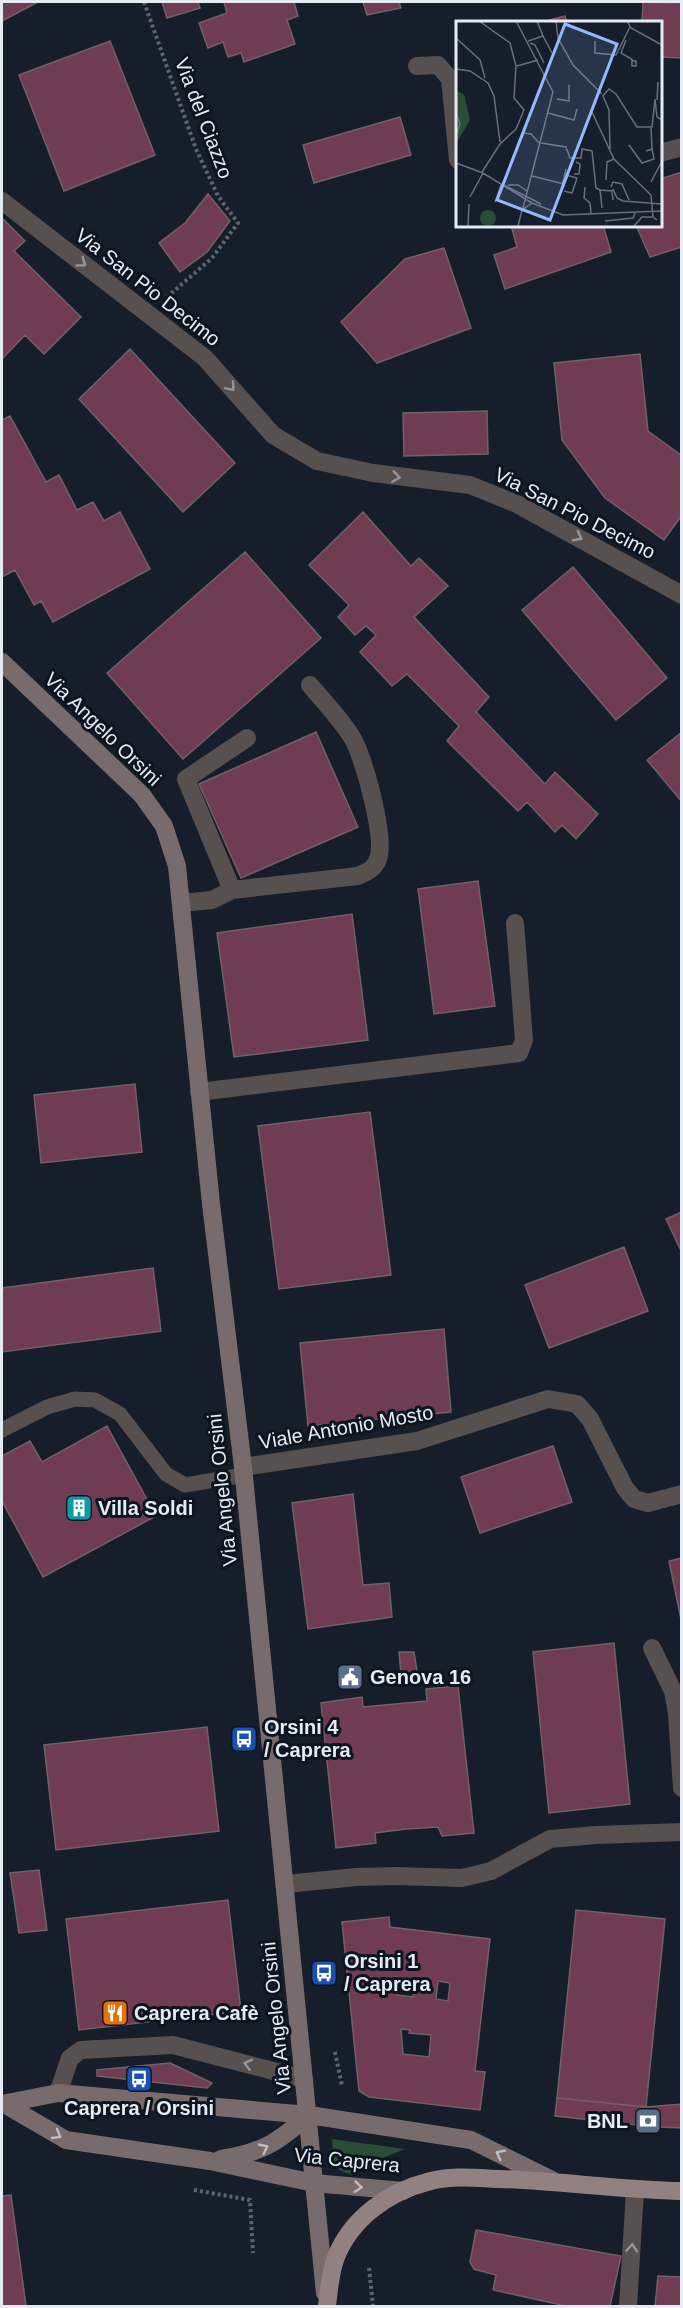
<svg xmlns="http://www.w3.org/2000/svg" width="683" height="2308" font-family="Helvetica,sans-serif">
  <rect width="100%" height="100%" fill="#151e2a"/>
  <path fill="#284e37" d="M332 2139 405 2149 368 2164 352 2175 334 2168Z"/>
  <path fill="#703c53" stroke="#726067" stroke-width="1.5" fill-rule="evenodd" d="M2 2H38L2 21Z
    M162 2H198L200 8 167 18Z
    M224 2H294L298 16 287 20 295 44 244 62 241 53 228 57 223 42 208 48 199 23 227 13Z
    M363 2H399L401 8 367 15Z
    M643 2 679 3 682 2V58L660 57V22H642Z
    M565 16 567 22H543Z
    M110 41 155 155 64 191 19 75Z
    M400 117 411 155 314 183 303 145Z
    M682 172V247L650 257 636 225H660V179Z
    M208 194 230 221 207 252 180 272 159 243 185 223Z
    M2 218 25 241 14 251 81 317 44 354 25 335 2 359Z
    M511 225H603L611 252 505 289 494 255 517 247Z
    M444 248 471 328 377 363 341 322 405 259Z
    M130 349 235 463 183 512 79 399Z
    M640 354 648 431 682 456V515L664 540 605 498 562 440 554 363Z
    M487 411 488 454 404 456 403 413Z
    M10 416 46 482 59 475 77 510 93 502 104 521 120 512 150 569 53 622 41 601 34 605 15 570 2 577V420Z
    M363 512 411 566 419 558 448 586 414 617 489 697 476 712 545 784 555 772 598 814 576 839 562 825 555 832 527 802 518 811 447 741 459 726 407 674 392 686 360 652 376 635 366 626 355 635 338 617 349 605 309 565Z
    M245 552 321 638 183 759 107 673Z
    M573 567 667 678 616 720 522 610Z
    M316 732 358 827 241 878 199 784Z
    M682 732V802L647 760Z
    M478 881 495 1006 434 1014 418 889Z
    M352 914 368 1040 234 1057 217 933Z
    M135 1084 142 1152 41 1163 34 1095Z
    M370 1112 391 1275 279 1289 258 1126Z
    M682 1212V1253L666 1219Z
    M624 1247 648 1311 549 1348 525 1285Z
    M153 1268 161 1331 2 1352V1288Z
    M444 1329 451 1412 308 1426 300 1343Z
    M107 1426 156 1516 43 1577 2 1501V1456L30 1441 42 1462Z
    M553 1446 572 1502 480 1533 461 1477Z
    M353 1494 363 1585 389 1583 392 1617 308 1629 292 1503Z
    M682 1558V1624L669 1561Z
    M614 1643 630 1804 549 1813 533 1652Z
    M399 1652H414L417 1671 401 1674Z
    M458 1686 474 1833 442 1836 438 1827 406 1829 375 1833 376 1843 336 1848 321 1703 362 1697 363 1707 427 1701 426 1689Z
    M207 1727 219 1831 56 1850 44 1745Z
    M39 1870 47 1930 19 1933 10 1873Z
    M228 1900 241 2011 79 2030 66 1919Z
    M576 1910 665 1919 646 2107 557 2098Z
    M389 1917 390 1927 490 1939 475 2071 485 2072 480 2110 369 2097 359 2091 342 1922ZM395 1977 415 1979 413 1997 397 1995ZM438 1981 450 1983 448 2001 436 1999ZM401 2029 410 2030 409 2033 431 2035 429 2057 403 2054Z
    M170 2063 212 2083 207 2088 97 2076V2070Z
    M557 2098 646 2107 682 2104V2128L657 2127 555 2116Z
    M11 2195 26 2306H2V2196Z
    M476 2230 621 2256 610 2306H566L493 2290 496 2275 474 2269 470 2262Z
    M658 2276 682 2277V2306H655Z"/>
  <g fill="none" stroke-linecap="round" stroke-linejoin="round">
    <path stroke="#5d6570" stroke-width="4" stroke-dasharray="3 3" stroke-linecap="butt" d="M144 2 196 149 218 196 238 223 212 258 167 297
      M335 2052 342 2086
      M194 2190 250 2200 253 2253
      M369 2268 373 2306"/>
    <path stroke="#584f4f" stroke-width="15" d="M2 1430 47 1407 75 1399 95 1400 120 1414 166 1474 185 1485 244 1475"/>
    <path stroke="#584f4f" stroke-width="18" d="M417 66 438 65 450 79 458 160
      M660 153 682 147
      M2 201 205 358 273 435 317 461 373 473 470 485 517 504 682 595
      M232 890 358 876C366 872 375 869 378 859 386 838 364 759 353 739 342 720 324 702 310 685
      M182 903 212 900 232 890 186 779 247 738
      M199 1092 519 1053 524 1040 515 923
      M243 1467 417 1441 548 1399 577 1404 590 1419 625 1488 634 1499 648 1503 682 1494
      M652 1648 673 1691 677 1714 682 1788
      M286 1884 356 1877 396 1876 462 1878 491 1871 550 1839 596 1835 682 1832
      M58 2093 70 2058 81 2050 173 2045 304 2079
      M628 2306 635 2190"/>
    <path stroke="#796b6b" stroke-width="18" d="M2 662 142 795 164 826 177 866 211 1204 243 1467 325 2293
      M2 2104 58 2093 309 2115 471 2140 552 2180
      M6 2105 66 2140 210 2161 314 2183 403 2191
      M221 2159C262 2153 278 2142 309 2115"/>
    <path stroke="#938181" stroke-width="18" d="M327 2306C329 2291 330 2272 336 2257 351 2219 388 2192 427 2182 451 2175 476 2178 500 2179 561 2181 621 2190 682 2191"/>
  </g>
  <defs><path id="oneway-chevron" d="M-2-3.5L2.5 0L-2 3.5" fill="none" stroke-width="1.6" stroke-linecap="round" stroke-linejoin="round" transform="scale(1.5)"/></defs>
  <g stroke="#979599">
    <use href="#oneway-chevron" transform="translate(82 263) rotate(36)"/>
    <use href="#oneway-chevron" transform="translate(231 387) rotate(49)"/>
    <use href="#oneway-chevron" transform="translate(396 477) rotate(8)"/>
    <use href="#oneway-chevron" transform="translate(578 537) rotate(28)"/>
    <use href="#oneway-chevron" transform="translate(248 2064) rotate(-166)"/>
    <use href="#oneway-chevron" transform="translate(632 2248) rotate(-86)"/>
  </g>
  <g stroke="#bfbec3">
    <use href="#oneway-chevron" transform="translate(57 2135) rotate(31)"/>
    <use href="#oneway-chevron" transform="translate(264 2148) rotate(-25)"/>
    <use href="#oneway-chevron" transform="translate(500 2154) rotate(-153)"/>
    <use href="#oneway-chevron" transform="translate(358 2187) rotate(5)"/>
  </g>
  <defs>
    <symbol id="building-square" viewBox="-11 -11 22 22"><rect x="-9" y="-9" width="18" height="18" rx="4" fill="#0f9aa8" stroke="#0d1520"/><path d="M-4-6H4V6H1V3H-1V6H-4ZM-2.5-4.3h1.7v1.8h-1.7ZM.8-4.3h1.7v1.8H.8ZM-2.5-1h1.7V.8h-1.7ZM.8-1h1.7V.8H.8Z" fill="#fff"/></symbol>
    <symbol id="civic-square" viewBox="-11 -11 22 22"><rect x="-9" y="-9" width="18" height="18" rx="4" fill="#5c6f8a" stroke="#0d1520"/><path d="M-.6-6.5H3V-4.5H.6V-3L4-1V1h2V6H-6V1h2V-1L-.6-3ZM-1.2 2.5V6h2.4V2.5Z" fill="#fff"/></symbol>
    <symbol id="bus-square" viewBox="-11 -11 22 22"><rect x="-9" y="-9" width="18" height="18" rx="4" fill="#1a4fb4" stroke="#0d1520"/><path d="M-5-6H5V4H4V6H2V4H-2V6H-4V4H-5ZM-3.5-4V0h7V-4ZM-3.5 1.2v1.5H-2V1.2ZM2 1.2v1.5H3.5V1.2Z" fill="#fff"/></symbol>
    <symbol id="restaurant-square" viewBox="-11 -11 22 22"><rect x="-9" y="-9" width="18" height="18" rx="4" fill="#e8710a" stroke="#0d1520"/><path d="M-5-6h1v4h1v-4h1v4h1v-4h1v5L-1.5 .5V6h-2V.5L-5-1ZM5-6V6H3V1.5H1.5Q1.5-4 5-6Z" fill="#fff"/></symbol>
    <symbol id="bank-square" viewBox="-11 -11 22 22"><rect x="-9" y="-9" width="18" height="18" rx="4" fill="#5c6f8a" stroke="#0d1520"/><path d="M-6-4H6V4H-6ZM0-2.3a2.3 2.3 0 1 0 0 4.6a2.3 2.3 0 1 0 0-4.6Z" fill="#fff"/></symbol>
  </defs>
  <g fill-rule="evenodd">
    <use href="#building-square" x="64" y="1493" width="30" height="30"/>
    <use href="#civic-square" x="335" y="1662" width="30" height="30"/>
    <use href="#bus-square" x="229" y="1724" width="30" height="30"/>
    <use href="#bus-square" x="309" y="1958" width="30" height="30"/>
    <use href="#restaurant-square" x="100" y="1998" width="30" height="30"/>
    <use href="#bus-square" x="124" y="2064" width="30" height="30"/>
    <use href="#bank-square" x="633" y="2106" width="30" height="30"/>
  </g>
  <g text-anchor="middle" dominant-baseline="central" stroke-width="6" stroke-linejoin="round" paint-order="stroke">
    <g font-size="20" fill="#e5ebf3" stroke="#0d1520">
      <text transform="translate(204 118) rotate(69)">Via del Ciazzo</text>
      <text transform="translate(148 287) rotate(38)">Via San Pio Decimo</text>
      <text transform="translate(575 513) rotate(27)">Via San Pio Decimo</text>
      <text transform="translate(103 729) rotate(44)">Via Angelo Orsini</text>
      <text transform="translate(346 1427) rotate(-10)">Viale Antonio Mosto</text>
      <text transform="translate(222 1490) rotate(-96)">Via Angelo Orsini</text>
      <text transform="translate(276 2018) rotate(-96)">Via Angelo Orsini</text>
      <text transform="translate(347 2160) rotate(6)">Via Caprera</text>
    </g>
    <g font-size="20" font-weight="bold" fill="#e5ebf3" stroke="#0d1520" text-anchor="start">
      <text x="98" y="1508">Villa Soldi</text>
      <text x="370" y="1677">Genova 16</text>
      <text x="264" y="1727">Orsini 4<tspan x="264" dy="23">/ Caprera</tspan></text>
      <text x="344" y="1961">Orsini 1<tspan x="344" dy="23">/ Caprera</tspan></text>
      <text x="134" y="2013">Caprera Cafè</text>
      <text x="139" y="2108" text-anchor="middle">Caprera / Orsini</text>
      <text x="628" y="2121" text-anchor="end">BNL</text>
    </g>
  </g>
  <g transform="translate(456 21)">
    <rect width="206" height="206" fill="#151e2a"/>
    <path d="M0 70 8 73 14 99 0 123ZM24 197a8 8 0 1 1 16 0a8 8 0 1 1-16 0Z" fill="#284e37"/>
    <path fill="none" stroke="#68707a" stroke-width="1.5" d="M23 0 54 22 60 45 58 77 68 89 60 108 44 123 26 151M60 0 97 71 67 187M100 0 102 17 117 44 146 73M171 0 175 7 206 24M87 15 96 32M0 17 24 39 29 57M170 19 165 32 177 39M72 20 87 15 81 0M139 20V32L160 34 174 6M74 22 79 24 88 42M176 40H180V45H176ZM61 45 82 39M0 48 14 50 32 62 38 75 44 121M101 78 113 80V64M201 79 202 61M136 91 158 138 195 174M0 92 4 103 0 116M92 92 118 99 121 88M67 112 75 113 84 123M85 122 110 126 114 137H125L126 128 136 130 140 167 144 169M173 124 186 142 198 138 196 128M154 128 153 89 147 75 153 68 160 73 181 106H196L199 78 201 96 206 99M190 130 196 128 195 107M0 142 27 152 76 182 107 194 206 190M118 153H123L124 143 120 141M76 155 108 163M150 159 151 141 158 138M195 161 206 140M48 164 85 183M52 164H62L71 170M106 166 110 148M129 166 128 177 134 182 135 193M155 166 157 161 166 163 173 179M157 168 161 177 167 180 206 183M144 169 156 170 157 179M144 169 146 187M108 170 116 172 121 157 110 154M195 174 197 196 201 199M14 176 27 152M39 181 45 164M149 200 177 197 179 192M12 205 13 183M62 205 66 189 76 182M178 205 186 196H196"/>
    <path fill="#96b6fd" fill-opacity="0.15" stroke="#96b6fd" stroke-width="3" d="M109 3 161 23 94 199 41 179Z"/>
    <rect width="206" height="206" fill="none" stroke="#e5ebf3" stroke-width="3"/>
  </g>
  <rect width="683" height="2308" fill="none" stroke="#e5ebf3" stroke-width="6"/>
</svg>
